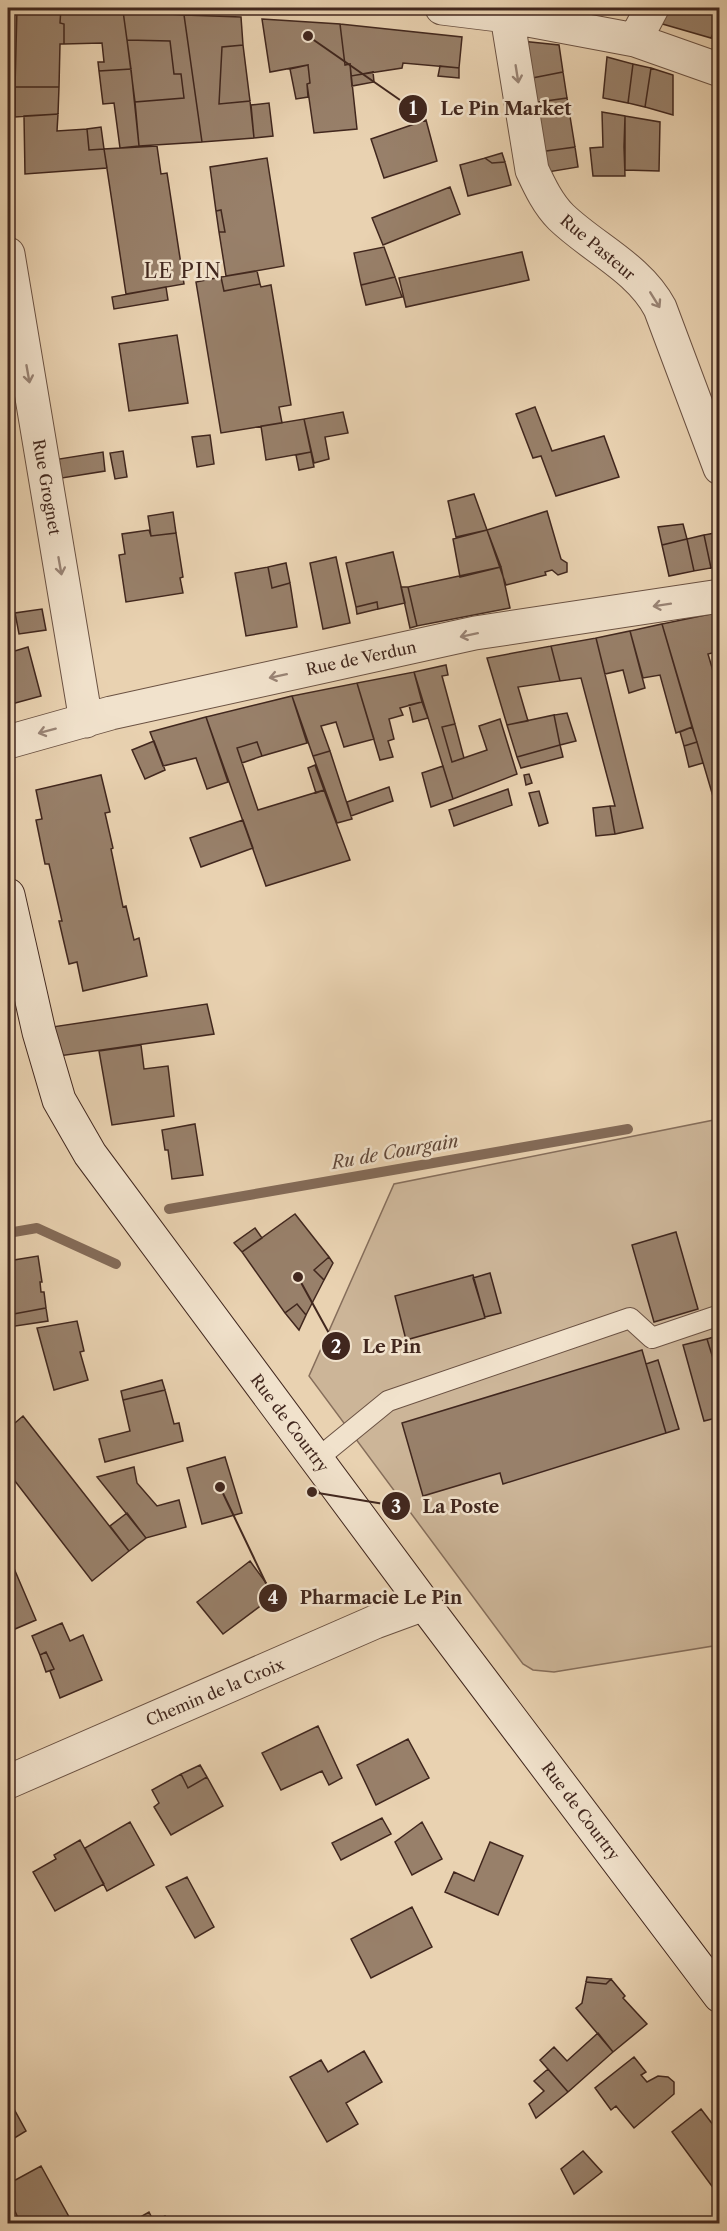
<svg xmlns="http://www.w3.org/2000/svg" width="727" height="2231" font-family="'Libre Caslon Text',serif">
  <rect width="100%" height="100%" fill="#e9d2b1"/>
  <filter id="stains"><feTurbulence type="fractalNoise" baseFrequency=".00333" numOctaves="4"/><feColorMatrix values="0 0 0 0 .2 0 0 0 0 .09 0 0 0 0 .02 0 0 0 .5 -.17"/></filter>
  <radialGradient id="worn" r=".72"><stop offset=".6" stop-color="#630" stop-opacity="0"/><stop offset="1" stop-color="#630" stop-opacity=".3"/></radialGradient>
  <path fill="#ccb598" stroke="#866e5b" stroke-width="1.5" d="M719 1119V1645L554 1672 533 1670 523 1664 309 1376 394 1184Z"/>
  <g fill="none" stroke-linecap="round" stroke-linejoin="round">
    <path stroke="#846b58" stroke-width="10" d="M169 1209 628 1129
      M8 1233 37 1228 116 1264"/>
  </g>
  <path fill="#98806a" stroke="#41271e" stroke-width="1.5" d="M17 8H61L60 23 64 24V44H60L59 87H15Z
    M61 8 123 11 131 69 99 71 98 62H104L102 43 64 44V24L60 23Z
    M667 8H720V18L711 38 659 23Z
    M123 11 184 15 202 142 139 146 135 102 184 98 181 74H174L170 41 127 40Z
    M184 15 241 17 243 45 222 47 219 104 250 101 254 138 202 142Z
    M720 18V40L711 38Z
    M262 19 340 24 345 65 350 64 357 129 314 133 307 84 310 83 308 65 270 72Z
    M340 24 462 37 459 68 403 63 402 68 351 76 350 64 345 65Z
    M127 40 170 41 174 74H181L184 98 135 102Z
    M521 41 559 45 563 72 527 79Z
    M243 45 250 101 219 104 222 47Z
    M607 57 633 64 628 103 603 98Z
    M633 64 651 68 645 107 628 103Z
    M308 65 310 83 307 84 308 97 296 99 290 69Z
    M440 66 459 68V78L438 76Z
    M651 68 673 75V115L645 107Z
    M131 69 139 146 120 148 114 103 103 104 99 71Z
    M373 72 374 82 352 86 351 76Z
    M563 72 567 98 531 103 527 79Z
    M15 87H59L58 114 15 117Z
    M567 98 575 147 539 152 531 103Z
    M269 103 273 136 254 138 251 105Z
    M602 112 625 116 624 147 625 176H593L590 148 603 147Z
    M58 114 57 131 87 129 89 150 104 149 107 168 25 174 24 116Z
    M625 116 660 122 659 171 625 170Z
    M426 120 437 161 384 178 371 139Z
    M101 127 104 149 89 150 87 129Z
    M157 146 161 174 167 173 184 284 126 294 104 149Z
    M575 147 578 167 542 173 539 152Z
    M502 153 505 162 492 163 485 158Z
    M267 158 284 266 226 276 219 232H225L221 210 216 211 210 167Z
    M485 158 492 163 505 162 511 185 468 196 460 165Z
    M450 187 460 214 383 245 372 218Z
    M221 210 225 232H219L216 211Z
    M384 247 395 277 361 285 354 253Z
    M522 252 529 280 406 307 399 278Z
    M257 271 260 284 224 291 221 277Z
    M221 277 224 291 260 284 261 287 271 285 291 405 279 407 282 423 221 433 196 282Z
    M395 277 402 297 366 305 361 285Z
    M166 287 168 300 114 309 112 297Z
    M177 335 188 403 129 411 119 344Z
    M535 407 552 451 604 436 619 477 556 496 541 456 533 458 516 414Z
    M343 412 348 433 325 437 329 459 314 463 304 419Z
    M304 419 311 452 266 460 261 426Z
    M210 435 214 464 197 467 192 437Z
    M123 451 127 477 115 479 110 453Z
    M103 452 105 471 62 478 59 459Z
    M311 452 314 467 299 470 296 455Z
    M474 494 487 530 456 537 448 501Z
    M547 511 561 559 567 563V572L558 575 552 570 545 572 546 575 506 585 487 530Z
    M173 512 176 533 151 536 148 516Z
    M683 524 687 539 662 545 658 527Z
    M149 530 151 536 176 533 183 577 180 578 183 593 126 602 119 555 125 554 122 534Z
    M487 530 501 567 460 577 453 539Z
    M720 532V566L711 568 704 535Z
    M704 535 711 568 694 571 687 539Z
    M687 539 694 571 669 576 662 545Z
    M393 552 405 603 378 609 377 602 356 607 346 563Z
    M336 557 350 623 323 629 310 563Z
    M286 563 290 583 272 588 268 567Z
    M268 567 272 588 290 583 297 627 246 636 235 573Z
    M501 567 510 608 417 626 408 587Z
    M401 587H408L417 626 410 628Z
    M377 602 378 609 357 614 356 607Z
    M42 609 46 630 19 634 15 613Z
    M720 612V651L708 654 720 695V820L662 624Z
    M662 624 692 727 676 733 660 675 643 678 630 631Z
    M630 631 645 688 629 693 623 670 605 674 596 638Z
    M596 638 643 828 615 834 610 806H615L581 678 560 681 551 646Z
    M551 646 560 681 518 687 528 721 507 725 487 658Z
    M28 647 41 696 8 705V653Z
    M446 665 448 675 442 676 455 724 442 727 452 762 487 750 479 726 500 719 517 774 453 799 414 672Z
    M414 672 422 702 400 708 403 715 389 719 394 739 388 741 393 757 380 760 357 683Z
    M357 683 374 739 344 747 336 722 321 726 330 751 313 756 292 696Z
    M292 696 307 743 262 756 257 742 237 748 258 810 324 790 350 860 266 886 206 717Z
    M422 702 428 718 413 722 409 705Z
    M567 713 576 741 560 745 554 715Z
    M554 715 560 745 517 757 507 725Z
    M206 717 228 782 207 789 196 758 163 766 150 732Z
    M455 724 464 758 452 762 442 727Z
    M692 727 697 742 684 746 680 732Z
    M154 741 165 770 145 779 132 750Z
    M257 742 262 756 242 763 237 748Z
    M697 742 703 763 689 767 684 746Z
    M560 745 563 757 521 768 517 757Z
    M330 751 352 819 337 823 313 756Z
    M315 765 324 790 316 793 308 768Z
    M443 766 453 799 431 807 422 773Z
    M529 774 532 783 526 785 524 775Z
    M101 775 110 812 105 813 113 848 111 849 123 907 126 906 134 940 139 938 147 976 83 991 77 962 69 964 59 921H62L49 864H45L36 820 42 819 36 790Z
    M389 787 393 801 351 816 347 802Z
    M508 789 512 805 454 826 449 810Z
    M539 791 548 823 539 826 529 793Z
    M610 806 615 834 596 836 593 808Z
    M243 820 253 848 201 867 190 838Z
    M207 1004 214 1034 59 1056 52 1027Z
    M141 1045 144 1069 168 1066 174 1116 112 1125 99 1051Z
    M195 1124 203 1175 172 1179 168 1150H165L162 1130Z
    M295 1214 329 1257 314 1270 324 1280 306 1315 297 1304 285 1313 242 1252Z
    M255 1228 262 1238 242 1252 234 1243Z
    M676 1232 698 1309 654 1322 632 1245Z
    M38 1256 42 1282H40L41 1292H44L46 1308 8 1315V1261Z
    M329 1257 333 1263 324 1280 314 1270Z
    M490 1273 501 1313 485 1317 473 1278Z
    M473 1275 485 1318 406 1340 395 1296Z
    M297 1304 306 1315 299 1330 285 1313Z
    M46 1308 48 1321 9 1327 8 1315Z
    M77 1321 84 1351 80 1352 88 1380 54 1390 37 1328Z
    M720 1335V1381L707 1339Z
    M707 1339 720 1381V1417L704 1421 683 1345Z
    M642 1350 666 1433 503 1484 500 1473 423 1496 402 1423Z
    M658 1360 679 1429 666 1433 646 1364Z
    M162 1380 165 1390 123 1400 121 1391Z
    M165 1390 174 1424 179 1423 183 1441 105 1462 99 1439 130 1431 123 1400Z
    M23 1416 129 1551 92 1581 8 1472V1429Z
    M225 1457 242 1513 202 1524 187 1468Z
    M134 1467 137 1483 157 1506 179 1500 186 1527 146 1538 97 1477Z
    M127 1513 146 1538 129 1551 110 1526Z
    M10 1559 36 1620 8 1632V1560Z
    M250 1561 275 1595 223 1634 197 1602Z
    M62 1623 70 1641 83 1635 102 1680 60 1698 50 1671 54 1669 46 1652 40 1655 32 1636Z
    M46 1652 54 1669 46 1672 40 1655Z
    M318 1726 342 1778 329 1785 322 1771 281 1790 262 1753Z
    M408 1739 429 1778 376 1805 357 1765Z
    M200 1765 207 1777 188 1788 181 1774Z
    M181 1774 188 1788 207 1777 223 1806 171 1835 154 1807 159 1803 152 1790Z
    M382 1818 391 1834 341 1860 332 1843Z
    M130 1822 154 1865 107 1891 85 1848Z
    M422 1822 442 1859 412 1875 395 1842Z
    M80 1840 104 1884 55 1911 33 1872 56 1859 54 1855Z
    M490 1842 523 1856 498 1915 445 1892 454 1872 474 1881Z
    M187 1877 214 1927 195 1938 166 1887Z
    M412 1907 432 1947 371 1978 351 1939Z
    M587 1977 611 1979 606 1984 586 1982Z
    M611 1979 625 1996 623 1998 647 2024 613 2052 576 2008 582 2003 586 1982 606 1984Z
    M598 2033 613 2052 568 2092 540 2060 554 2047 567 2061Z
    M364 2051 382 2082 346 2103 358 2124 327 2142 290 2077 321 2060 328 2072Z
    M634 2057 646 2072 641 2075 647 2082 658 2076 668 2077 674 2082V2094L634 2128 616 2106 611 2110 595 2088Z
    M548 2069 568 2092 536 2118 529 2104 544 2091 534 2081Z
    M8 2098 26 2131 8 2142Z
    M701 2109 720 2134V2185L714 2189 672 2132Z
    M583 2151 602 2172 574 2194 561 2169Z
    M41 2166 73 2224H22L19 2220 8 2196V2184Z
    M149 2212 154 2222 152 2224H128Z
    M165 2216 170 2224H152L154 2222Z"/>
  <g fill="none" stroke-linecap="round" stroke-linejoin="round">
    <defs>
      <path id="lane" d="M317 1459 388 1401 630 1318 652 1338 720 1315"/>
      <path id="street" d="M442 8 507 16 635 40 720 70
        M507 16 532 170C540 187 548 204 561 217 593 248 639 268 660 308L720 468
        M635 40 652 8
        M8 254 86 721
        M8 742 111 713 475 633 720 596
        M8 1782 375 1622 424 1604"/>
      <path id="secondary" d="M8 895 39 1032 59 1100 90 1154 424 1604 720 1996"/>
    </defs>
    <use href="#lane" stroke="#6b5243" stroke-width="22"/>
    <use href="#street" stroke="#6b5243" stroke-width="35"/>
    <use href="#secondary" stroke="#41271e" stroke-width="35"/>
    <use href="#lane" stroke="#f1e2cc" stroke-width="20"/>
    <use href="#street" stroke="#f1e2cc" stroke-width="33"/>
    <use href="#secondary" stroke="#f1e2cc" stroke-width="33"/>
  </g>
  <defs><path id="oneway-shaft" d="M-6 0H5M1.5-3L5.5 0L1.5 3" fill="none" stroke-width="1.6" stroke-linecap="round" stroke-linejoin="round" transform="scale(1.5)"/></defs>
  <g stroke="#998475">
    <use href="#oneway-shaft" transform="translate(517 74) rotate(81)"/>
    <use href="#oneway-shaft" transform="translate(655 300) rotate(58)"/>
    <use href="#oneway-shaft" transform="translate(28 374) rotate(80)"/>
    <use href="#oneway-shaft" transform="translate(60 566) rotate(80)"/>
    <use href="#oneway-shaft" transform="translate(662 605) rotate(171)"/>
    <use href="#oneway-shaft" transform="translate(469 635) rotate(168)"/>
    <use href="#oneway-shaft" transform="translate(278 676) rotate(168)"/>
    <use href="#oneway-shaft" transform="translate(47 731) rotate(165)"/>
  </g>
  <g text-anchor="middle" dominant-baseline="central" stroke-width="5" stroke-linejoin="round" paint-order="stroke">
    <g font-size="16" fill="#41271e" stroke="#f1e2cc">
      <text transform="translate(598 247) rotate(40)">Rue Pasteur</text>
      <text transform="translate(47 487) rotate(80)">Rue Grognet</text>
      <text transform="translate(361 658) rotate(-12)">Rue de Verdun</text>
      <text transform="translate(290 1423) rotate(53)">Rue de Courtry</text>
      <text transform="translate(215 1692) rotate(-23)">Chemin de la Croix</text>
      <text transform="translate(581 1811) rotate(53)">Rue de Courtry</text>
    </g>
    <g font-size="18" font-style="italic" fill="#62493b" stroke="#f1e2cc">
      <text transform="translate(395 1152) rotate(-10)">Ru de Courgain</text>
    </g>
    <g font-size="20" letter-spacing="1.5" fill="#41271e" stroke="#f1e2cc">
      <text x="183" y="271">LE PIN</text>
    </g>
  </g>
  <path fill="none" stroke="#41271e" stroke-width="2" d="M308 36L413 109M298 1277L336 1346M312 1492L396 1506M220 1487L273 1598"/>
  <g fill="#41271e" stroke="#f1e2cc" stroke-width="2">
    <circle cx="308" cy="36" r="6"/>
    <circle cx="298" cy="1277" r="6"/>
    <circle cx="312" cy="1492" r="6"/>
    <circle cx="220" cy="1487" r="6"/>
    <circle cx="413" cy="109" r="15"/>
    <circle cx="336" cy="1346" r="15"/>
    <circle cx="396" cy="1506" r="15"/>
    <circle cx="273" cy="1598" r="15"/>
  </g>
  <g font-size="18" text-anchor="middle" font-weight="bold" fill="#fff">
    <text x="413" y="115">1</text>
    <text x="336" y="1353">2</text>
    <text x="396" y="1513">3</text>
    <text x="273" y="1604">4</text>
  </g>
  <g font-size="18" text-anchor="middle" font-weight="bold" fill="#41271e" stroke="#f1e2cc" stroke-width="5" stroke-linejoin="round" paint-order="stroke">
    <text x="506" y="115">Le Pin Market</text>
    <text x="392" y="1353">Le Pin</text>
    <text x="461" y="1513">La Poste</text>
    <text x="381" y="1604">Pharmacie Le Pin</text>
  </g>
  <rect width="727" height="2231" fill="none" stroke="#e9d2b1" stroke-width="30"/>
  <rect x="9" y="9" width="709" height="2213" fill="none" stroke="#41271e" stroke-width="3"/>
  <rect x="15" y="15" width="697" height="2201" fill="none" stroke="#41271e" stroke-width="1.5"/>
  <rect width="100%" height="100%" filter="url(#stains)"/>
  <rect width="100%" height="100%" fill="url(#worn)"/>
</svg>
